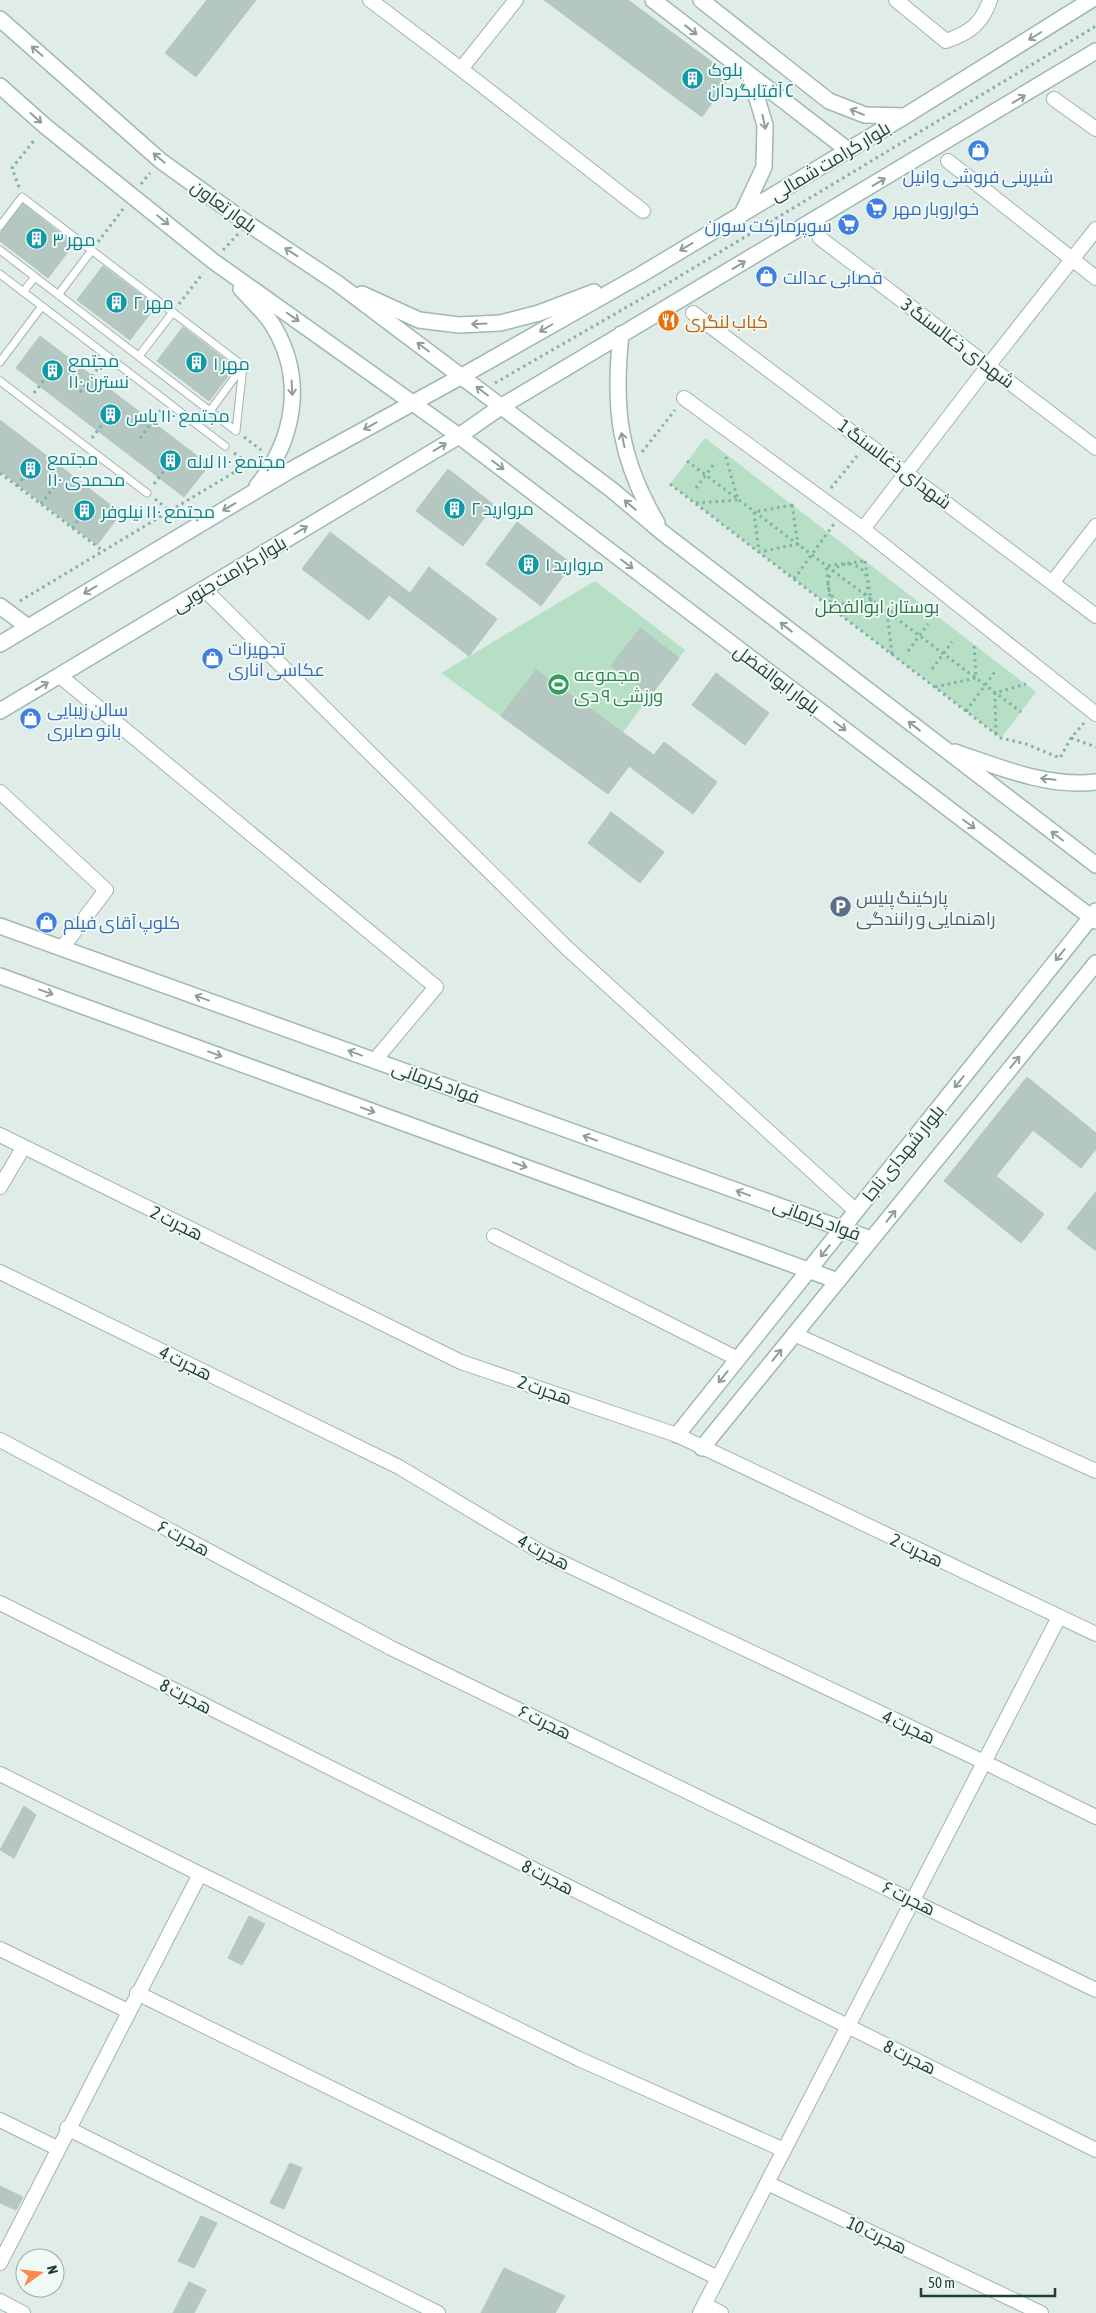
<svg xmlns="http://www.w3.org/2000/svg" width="1096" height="2313" font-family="'Asap Condensed',Cairo,sans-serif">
  <rect width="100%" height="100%" fill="#e0ece8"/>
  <path fill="#b7dfc6" d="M705 438 1036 692 1001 738 670 484Z
    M595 581 685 650 623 732 643 747 608 794 441 673Z"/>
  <path fill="#b5c7c1" stroke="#b2c6c0" d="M207 0H256L196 77 165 53Z
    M544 0H628L731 76 702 117Z
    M23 204 74 244 48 278 0 241V233Z
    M103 266 156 306 130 340 77 300Z
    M183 327 235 367 209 401 157 361Z
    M40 336 209 465 184 497 16 368Z
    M0 420 121 513 97 545 0 471Z
    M448 469 494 505 463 546 416 511Z
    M517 522 572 564 541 606 486 564Z
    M330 532 410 593 429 567 497 619 469 656 389 595 369 620 302 569Z
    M640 628 679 658 651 695 611 666Z
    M536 670 654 755 664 742 717 782 693 814 629 766 608 794 501 716Z
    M716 673 769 713 745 745 692 705Z
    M611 812 664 852 640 883 588 843Z
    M1027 1077 1096 1133V1149L1081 1168 1033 1130 996 1176 1044 1214 1021 1243 944 1181Z
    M1096 1192V1251L1067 1228Z
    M24 1806 36 1815 14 1858 0 1850Z
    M249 1916 265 1924 242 1965 228 1958Z
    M290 2163 302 2168 284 2209 270 2203Z
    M0 2186 23 2197 16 2210 0 2203Z
    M201 2216 217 2223 194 2268 178 2261Z
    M504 2268 565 2296 555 2313H481Z
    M189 2282 206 2290 194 2313H173Z"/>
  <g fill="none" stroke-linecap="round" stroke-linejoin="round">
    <defs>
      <path id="lane" d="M0 226 22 197 243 366
        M0 250 236 431
        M0 274 225 446
        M23 292 35 277
        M58 295 92 250
        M139 356 173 312
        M0 362 42 306
        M0 381 147 493
        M210 411 243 366
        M236 431 243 366"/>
      <path id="street" d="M370 0 461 69 516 0
        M896 0 946 41C969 33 982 24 990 0
        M461 69 643 211
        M1054 99 1096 129
        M948 161 1096 278
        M820 238 1096 448
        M693 313 1096 616
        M684 398 863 529 1096 714
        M863 529 988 366 1096 229
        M1052 583 1096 526
        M204 589 568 949 856 1211
        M60 676 436 987 375 1060
        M0 792 106 890 62 948
        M0 1135 461 1362 677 1435 1096 1634
        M0 1187 23 1148
        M494 1236 738 1359
        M0 1272 399 1467 544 1554 984 1762 1096 1817
        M794 1334 1096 1471
        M0 1440 391 1648 1096 1990
        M0 1603 1096 2150
        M0 1774 200 1874 579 2059 784 2150
        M0 1949 128 2011
        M137 1993 718 2278
        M0 2120 57 2148
        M67 2128 438 2313
        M767 2183 1041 2313
        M0 2263 200 1874
        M0 2301 23 2313
        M705 2305 721 2313
        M700 2313 1059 1617"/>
      <path id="secondary" d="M653 0 849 151
        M701 0 829 101 865 115 905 116
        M0 19 161 161 247 223 337 283 612 490 663 533 1096 865
        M0 86 45 126 213 261 459 436 1096 921
        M742 214 764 167 765 125 750 75
        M241 289C253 302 267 314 275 329 305 381 294 441 257 486
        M362 294 419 320 459 325 500 323 539 313 594 292
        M621 334C613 408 619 458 657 523
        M0 606 28 627
        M0 644 289 471 462 376 642 274 905 116 1091 0
        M0 711 459 436 502 406 1096 51
        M955 752C999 767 1048 788 1096 782
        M0 926 871 1239
        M0 976 838 1281
        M677 1435 1096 911
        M702 1448 1096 963"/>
    </defs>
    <use href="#lane" stroke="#a2b4b0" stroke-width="9"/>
    <use href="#street" stroke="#a2b4b0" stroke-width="16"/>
    <use href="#secondary" stroke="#9eb9b2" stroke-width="18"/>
    <path stroke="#7eb2a7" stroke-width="3" stroke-dasharray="2.5 4" stroke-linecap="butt" d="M141 184 150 173
      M19 187 12 168 36 138
      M98 242 123 209
      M223 250 238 234
      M179 304 203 273
      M495 383 660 288 1096 26
      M80 392 101 364
      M34 393 52 370
      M244 437 261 450
      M92 438 110 414
      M140 438 161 410
      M642 452 675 410
      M234 453 249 464
      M687 461 1021 712
      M0 473 103 551
      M154 484 171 461
      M670 484 1001 738 1026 744 1060 758 1071 738 1084 723
      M17 486 30 469
      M696 488 714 464
      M831 488 857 456
      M155 499 170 511
      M696 503 738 500 725 454
      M41 504 54 487
      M792 505 798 544 759 552 754 512Z
      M72 528 85 511
      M865 561 871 600 831 607 826 566Z
      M828 584a20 20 0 1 1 40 0a20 20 0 1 1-40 0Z
      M794 579 834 524
      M20 601 248 464
      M908 651 928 624
      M892 654 887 612 928 609
      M932 669 952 642
      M935 687 976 678 974 644
      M966 711 997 669
      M996 734 995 693 1026 684
      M1071 738 1096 747"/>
    <use href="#lane" stroke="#fff" stroke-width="7"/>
    <use href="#street" stroke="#fff" stroke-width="14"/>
    <use href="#secondary" stroke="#fff" stroke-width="15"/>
  </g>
  <defs><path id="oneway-shaft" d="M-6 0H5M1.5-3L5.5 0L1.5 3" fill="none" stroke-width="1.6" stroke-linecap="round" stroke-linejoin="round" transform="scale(1.25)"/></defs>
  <g stroke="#8f9e9c">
    <use href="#oneway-shaft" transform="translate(691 30) rotate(38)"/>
    <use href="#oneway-shaft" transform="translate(1035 36) rotate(148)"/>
    <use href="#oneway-shaft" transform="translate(37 51) rotate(-139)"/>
    <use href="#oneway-shaft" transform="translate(1019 99) rotate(-31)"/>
    <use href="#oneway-shaft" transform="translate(857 112) rotate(-158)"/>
    <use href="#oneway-shaft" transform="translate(36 118) rotate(42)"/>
    <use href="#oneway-shaft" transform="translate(764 122) rotate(78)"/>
    <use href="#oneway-shaft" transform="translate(159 158) rotate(-140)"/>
    <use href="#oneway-shaft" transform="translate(879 182) rotate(-31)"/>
    <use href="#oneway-shaft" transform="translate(163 220) rotate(39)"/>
    <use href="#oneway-shaft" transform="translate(686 247) rotate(149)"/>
    <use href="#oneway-shaft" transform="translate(291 252) rotate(-147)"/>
    <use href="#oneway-shaft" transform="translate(739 265) rotate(-31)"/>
    <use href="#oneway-shaft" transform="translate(293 317) rotate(35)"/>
    <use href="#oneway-shaft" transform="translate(479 324) rotate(177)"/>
    <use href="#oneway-shaft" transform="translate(546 328) rotate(150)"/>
    <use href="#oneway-shaft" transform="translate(423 347) rotate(-143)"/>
    <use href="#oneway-shaft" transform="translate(292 388) rotate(87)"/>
    <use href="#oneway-shaft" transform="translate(482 391) rotate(-143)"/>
    <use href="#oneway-shaft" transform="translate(370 426) rotate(151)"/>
    <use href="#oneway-shaft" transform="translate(623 440) rotate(-102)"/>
    <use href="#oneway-shaft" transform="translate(440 447) rotate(-31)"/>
    <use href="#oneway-shaft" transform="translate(498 465) rotate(37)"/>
    <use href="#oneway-shaft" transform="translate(630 505) rotate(-140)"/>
    <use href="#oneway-shaft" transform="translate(229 507) rotate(149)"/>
    <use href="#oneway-shaft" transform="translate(301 530) rotate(-31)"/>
    <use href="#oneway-shaft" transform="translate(627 564) rotate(37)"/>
    <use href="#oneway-shaft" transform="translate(90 590) rotate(149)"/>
    <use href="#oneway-shaft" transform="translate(786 627) rotate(-142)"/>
    <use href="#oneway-shaft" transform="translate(42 686) rotate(-31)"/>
    <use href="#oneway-shaft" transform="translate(840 726) rotate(37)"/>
    <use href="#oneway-shaft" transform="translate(914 726) rotate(-142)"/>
    <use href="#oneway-shaft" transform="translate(1048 779) rotate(-174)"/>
    <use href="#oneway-shaft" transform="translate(969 824) rotate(37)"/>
    <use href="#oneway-shaft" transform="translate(1057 836) rotate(-143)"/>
    <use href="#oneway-shaft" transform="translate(1060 955) rotate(129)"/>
    <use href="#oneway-shaft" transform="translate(46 992) rotate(20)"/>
    <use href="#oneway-shaft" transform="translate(202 998) rotate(-160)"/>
    <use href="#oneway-shaft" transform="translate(355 1053) rotate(-160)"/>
    <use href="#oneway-shaft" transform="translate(215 1054) rotate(20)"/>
    <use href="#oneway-shaft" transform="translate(1015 1062) rotate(-51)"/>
    <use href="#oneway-shaft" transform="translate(959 1082) rotate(129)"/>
    <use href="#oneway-shaft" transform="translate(368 1110) rotate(20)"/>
    <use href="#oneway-shaft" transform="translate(590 1138) rotate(-160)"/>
    <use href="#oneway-shaft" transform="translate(520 1165) rotate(20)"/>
    <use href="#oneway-shaft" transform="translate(743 1193) rotate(-160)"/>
    <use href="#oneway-shaft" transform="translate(891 1216) rotate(-51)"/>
    <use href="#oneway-shaft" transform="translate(825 1251) rotate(128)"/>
    <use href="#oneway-shaft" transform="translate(777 1355) rotate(-51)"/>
    <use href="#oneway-shaft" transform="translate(723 1377) rotate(129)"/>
  </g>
  <defs>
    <symbol id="building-disc" viewBox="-11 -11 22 22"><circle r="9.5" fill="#0f9aa8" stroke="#f1f9f5"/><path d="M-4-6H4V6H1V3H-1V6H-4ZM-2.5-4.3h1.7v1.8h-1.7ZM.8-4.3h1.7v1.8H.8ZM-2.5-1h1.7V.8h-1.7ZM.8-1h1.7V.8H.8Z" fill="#fff"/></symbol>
    <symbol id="shop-disc" viewBox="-11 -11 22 22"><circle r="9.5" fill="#3f7fe0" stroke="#f1f9f5"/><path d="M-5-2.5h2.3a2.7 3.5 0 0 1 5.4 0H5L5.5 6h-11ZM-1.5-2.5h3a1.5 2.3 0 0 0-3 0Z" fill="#fff"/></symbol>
    <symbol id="supermarket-disc" viewBox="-11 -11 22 22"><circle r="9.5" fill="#3f7fe0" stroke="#f1f9f5"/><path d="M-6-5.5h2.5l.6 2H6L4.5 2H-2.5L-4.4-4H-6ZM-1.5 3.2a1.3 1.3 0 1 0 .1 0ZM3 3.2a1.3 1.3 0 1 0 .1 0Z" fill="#fff"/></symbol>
    <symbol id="restaurant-disc" viewBox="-11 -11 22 22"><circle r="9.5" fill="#e8710a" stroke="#f1f9f5"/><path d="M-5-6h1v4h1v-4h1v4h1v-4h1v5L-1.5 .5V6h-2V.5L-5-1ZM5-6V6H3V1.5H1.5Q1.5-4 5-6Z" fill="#fff"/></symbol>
    <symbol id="stadium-disc" viewBox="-11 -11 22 22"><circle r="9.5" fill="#2e9e5b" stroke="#f1f9f5"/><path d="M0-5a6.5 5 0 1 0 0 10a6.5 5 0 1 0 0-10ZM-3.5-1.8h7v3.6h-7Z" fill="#fff"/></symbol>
    <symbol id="parking-disc" viewBox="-11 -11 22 22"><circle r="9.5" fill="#5c6f8a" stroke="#f1f9f5"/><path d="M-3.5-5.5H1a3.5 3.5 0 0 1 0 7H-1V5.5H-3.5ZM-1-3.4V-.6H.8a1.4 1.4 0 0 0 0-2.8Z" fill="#fff"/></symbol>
  </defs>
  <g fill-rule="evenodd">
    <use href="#building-disc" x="680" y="66" width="25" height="25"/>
    <use href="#shop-disc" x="966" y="138" width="25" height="25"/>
    <use href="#supermarket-disc" x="864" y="196" width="25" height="25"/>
    <use href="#supermarket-disc" x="836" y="212" width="25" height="25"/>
    <use href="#building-disc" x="24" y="226" width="25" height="25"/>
    <use href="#shop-disc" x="754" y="264" width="25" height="25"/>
    <use href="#building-disc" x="104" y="290" width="25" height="25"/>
    <use href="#restaurant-disc" x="656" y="308" width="25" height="25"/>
    <use href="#building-disc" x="184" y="350" width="25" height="25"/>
    <use href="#building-disc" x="40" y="358" width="25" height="25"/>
    <use href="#building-disc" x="98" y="402" width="25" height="25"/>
    <use href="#building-disc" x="158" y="448" width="25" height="25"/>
    <use href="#building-disc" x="18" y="456" width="25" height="25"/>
    <use href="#building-disc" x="442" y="496" width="25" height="25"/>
    <use href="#building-disc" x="72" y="498" width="25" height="25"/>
    <use href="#building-disc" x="516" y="552" width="25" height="25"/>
    <use href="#shop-disc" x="200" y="646" width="25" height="25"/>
    <use href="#stadium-disc" x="546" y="672" width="25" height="25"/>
    <use href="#shop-disc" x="18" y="706" width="25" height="25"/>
    <use href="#parking-disc" x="828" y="894" width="25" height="25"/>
    <use href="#shop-disc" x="34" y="910" width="25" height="25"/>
  </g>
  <g text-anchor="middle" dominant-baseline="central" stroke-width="4" stroke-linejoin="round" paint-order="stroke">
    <g font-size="18" fill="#0d838f" stroke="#f1f9f5" text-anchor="start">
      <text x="708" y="69">بلوک<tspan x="708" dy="21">آفتابگردان C</tspan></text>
      <text x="52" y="239">مهر ۳</text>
      <text x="133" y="302">مهر ۲</text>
      <text x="68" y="360">مجتمع<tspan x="68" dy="21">۱۱۰ نسترن</tspan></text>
      <text x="213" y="363">مهر ۱</text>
      <text x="126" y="415">مجتمع ۱۱۰ یاس</text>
      <text x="47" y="458">مجتمع<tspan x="47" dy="21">۱۱۰ محمدی</tspan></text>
      <text x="187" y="461">مجتمع ۱۱۰ لاله</text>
      <text x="471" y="508">مروارید ۲</text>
      <text x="101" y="511">مجتمع ۱۱۰ نیلوفر</text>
      <text x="545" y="564">مروارید ۱</text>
    </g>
    <g font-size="18" fill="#1f3e39" stroke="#f1f9f5">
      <text transform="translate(830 161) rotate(-31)">بلوار کرامت شمالی</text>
      <text transform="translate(224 206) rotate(36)">بلوار تعاون</text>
      <text transform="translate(958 343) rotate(37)">شهدای ذغالسنگ 3</text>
      <text transform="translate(895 464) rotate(37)">شهدای ذغالسنگ 1</text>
      <text transform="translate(229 574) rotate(-31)">بلوار کرامت جنوبی</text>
      <text transform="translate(777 679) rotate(37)">بلوار ابوالفضل</text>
      <text transform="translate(436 1082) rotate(20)">فواد کرمانی</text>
      <text transform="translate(903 1153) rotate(-51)">بلوار شهدای ناجا</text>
      <text transform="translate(817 1219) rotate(20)">فواد کرمانی</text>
      <text transform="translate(177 1223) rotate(26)">هجرت 2</text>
      <text transform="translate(186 1363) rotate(26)">هجرت 4</text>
      <text transform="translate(545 1390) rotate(19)">هجرت 2</text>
      <text transform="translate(184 1538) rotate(28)">هجرت ۶</text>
      <text transform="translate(917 1550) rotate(25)">هجرت 2</text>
      <text transform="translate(544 1552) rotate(28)">هجرت 4</text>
      <text transform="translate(186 1696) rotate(27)">هجرت 8</text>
      <text transform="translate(545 1722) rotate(26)">هجرت ۶</text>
      <text transform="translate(909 1727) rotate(25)">هجرت 4</text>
      <text transform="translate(548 1877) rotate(27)">هجرت 8</text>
      <text transform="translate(909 1898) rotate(26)">هجرت ۶</text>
      <text transform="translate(910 2057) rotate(26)">هجرت 8</text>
      <text transform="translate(877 2235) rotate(25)">هجرت 10</text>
    </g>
    <g font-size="18" fill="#366cbe" stroke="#f1f9f5" text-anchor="start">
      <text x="978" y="176" text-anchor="middle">شیرینی فروشی وانیل</text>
      <text x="893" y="208">خواروبار مهر</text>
      <text x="832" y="225" text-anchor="end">سوپرمارکت سورن</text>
      <text x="783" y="277">قصابی عدالت</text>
      <text x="228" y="648">تجهیزات<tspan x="228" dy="21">عکاسی اناری</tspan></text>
      <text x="47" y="709">سالن زیبایی<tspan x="47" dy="21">بانو صابری</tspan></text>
      <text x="63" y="922">کلوپ آقای فیلم</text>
    </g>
    <g font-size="18" fill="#c56008" stroke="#f1f9f5" text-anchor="start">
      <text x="685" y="321">کباب لنگری</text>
    </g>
    <g font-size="18" fill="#27784e" stroke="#f1f9f5">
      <text x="877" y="606">بوستان ابوالفضل</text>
    </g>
    <g font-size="18" fill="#27864d" stroke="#f1f9f5" text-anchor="start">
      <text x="574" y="674">مجموعه<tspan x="574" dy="21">ورزشی ۹ دی</tspan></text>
    </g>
    <g font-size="18" fill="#4e5e75" stroke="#f1f9f5" text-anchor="start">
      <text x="856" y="897">پارکینگ پلیس<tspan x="856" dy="21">راهنمایی و رانندگی</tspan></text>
    </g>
  </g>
  <g transform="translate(40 2273) rotate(75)"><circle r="24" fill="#f1f9f5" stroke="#9daeaa"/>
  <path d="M0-4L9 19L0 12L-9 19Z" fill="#fc894e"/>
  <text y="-8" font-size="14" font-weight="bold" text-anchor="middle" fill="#1f3e39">N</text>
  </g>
  <path d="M921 2288v8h134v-8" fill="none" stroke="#1f3e39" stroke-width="2.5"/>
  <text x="928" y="2288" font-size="15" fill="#1f3e39" stroke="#f1f9f5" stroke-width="4" paint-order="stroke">50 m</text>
</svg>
